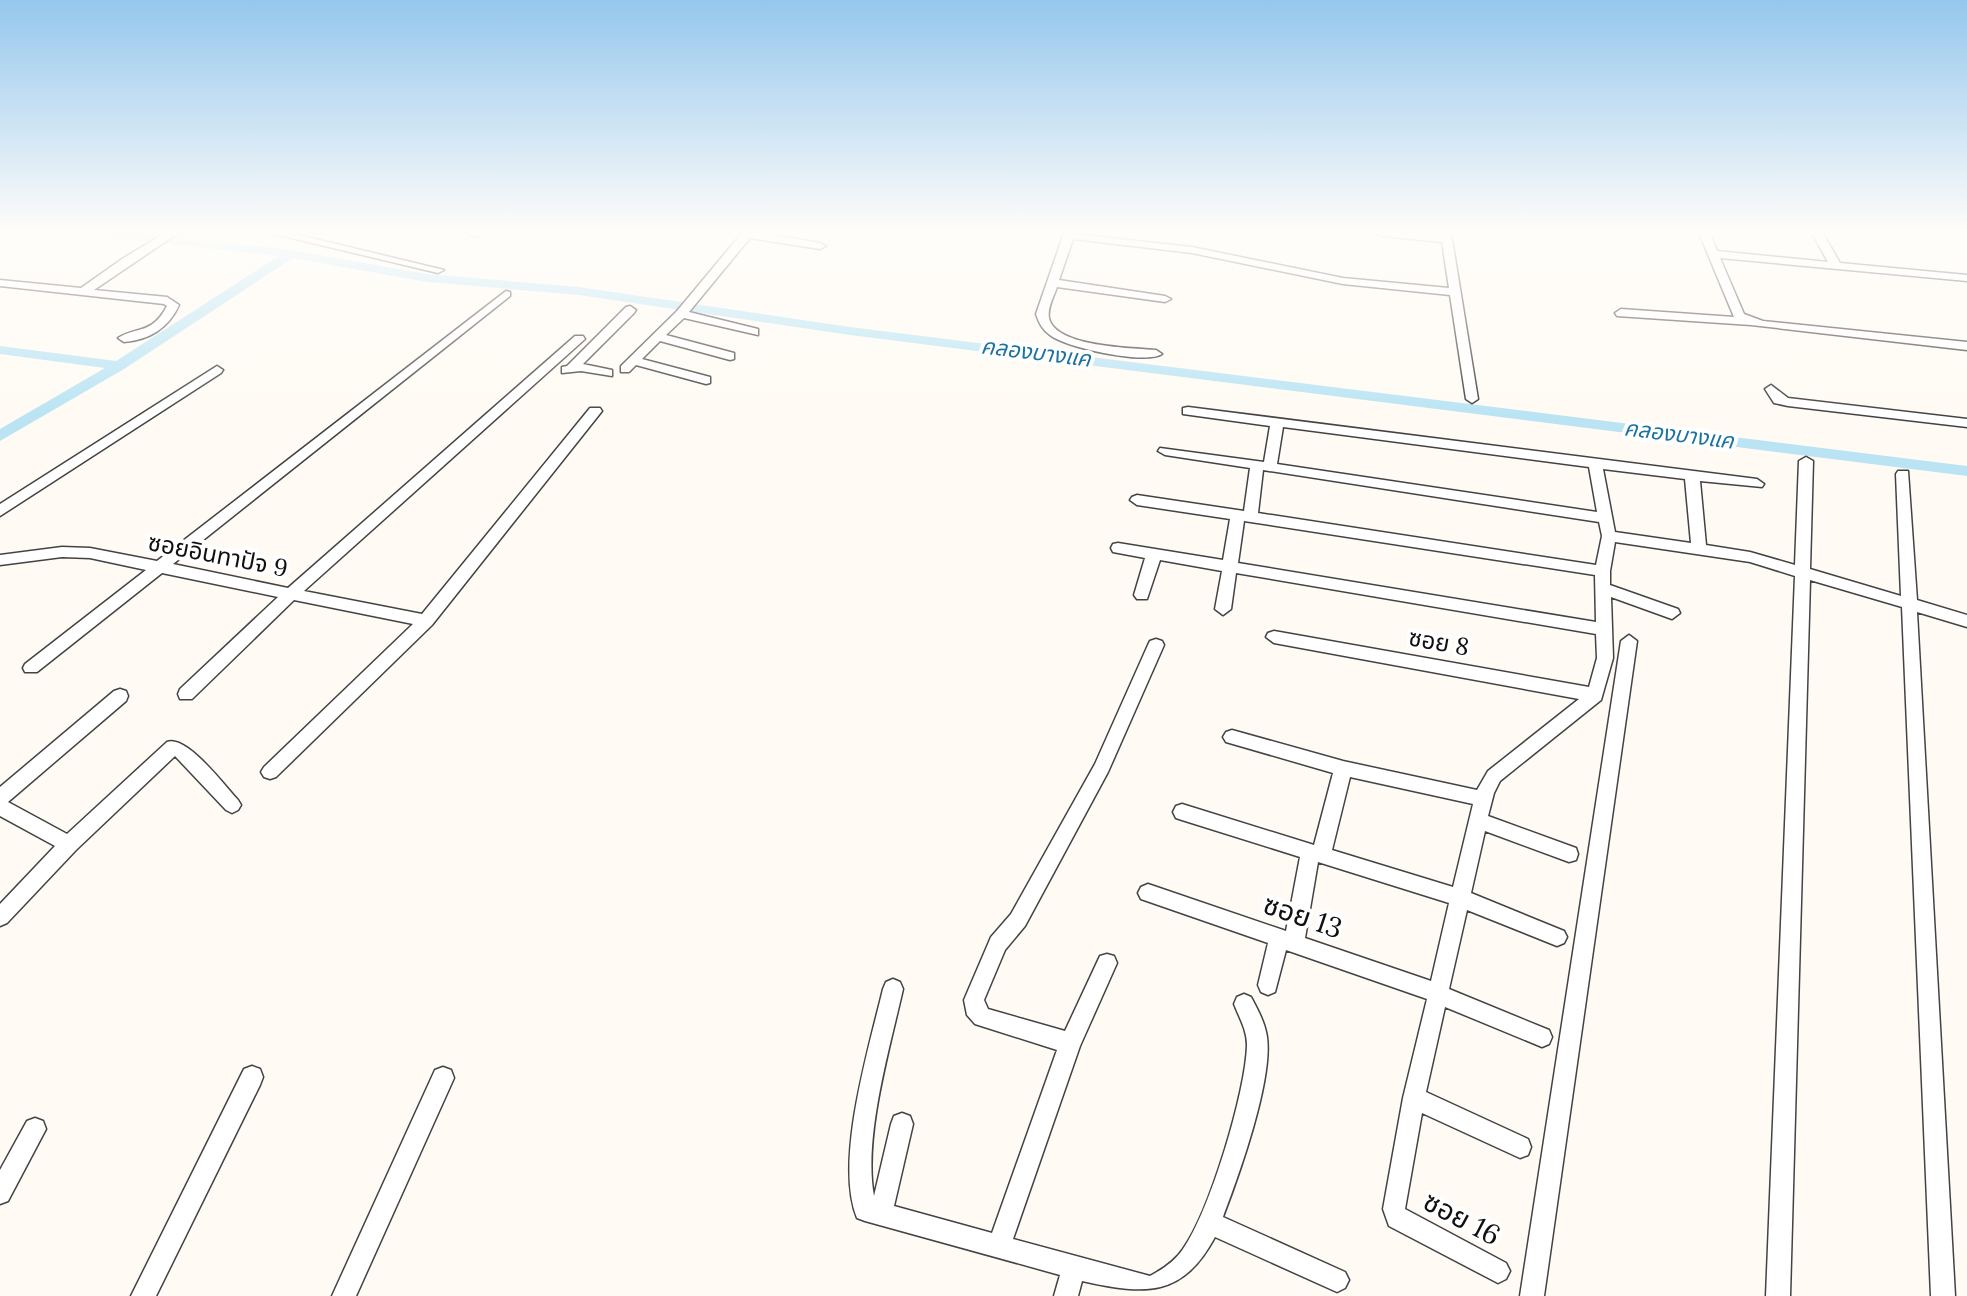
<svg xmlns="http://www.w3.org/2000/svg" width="1967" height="1296" font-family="Lora,'Noto Sans Thai',serif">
  <rect width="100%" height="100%" fill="#fffbf4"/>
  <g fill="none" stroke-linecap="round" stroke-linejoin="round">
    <path fill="#bae4f4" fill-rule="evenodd" d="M98 233H139L291 250 427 274 579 287 850 327 1967 466V476L850 335 579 295 427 282 293 258 124 369 0 441V429L105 368 0 354V346L116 361 279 256 104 237Z"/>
    <defs>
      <path id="street" d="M165 233H178L94 290 167 297 179 305C169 328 149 340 124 342L118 338C137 326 152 335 167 306L164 304 0 286V280L81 288 122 259Z
        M270 233H291L444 270 438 273Z
        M466 233H480V234L475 237Z
        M742 233H762L820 243 826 246 820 249 750 238 689 312 758 329V335L684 318 666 335 734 353V359L730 360 660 341 642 359 710 377V383L706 384 636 365 629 372H621V366L677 311Z
        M1064 233 1192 247 1343 278 1449 288 1442 242 1382 236 1377 233H1451L1478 399 1472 403 1466 399 1450 295 1343 284 1192 253 1073 239 1059 280 1165 296 1171 299 1165 302 1057 287C1054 296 1047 308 1049 318 1055 347 1132 348 1156 350L1162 354C1146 365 1066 348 1050 335 1042 329 1039 323 1036 314Z
        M1699 233H1710L1717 251 1828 262 1812 233H1823L1840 263 1967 275V281L1720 258 1744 314 1763 321 1967 342V350L1751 325 1617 316 1615 313 1621 309 1734 317Z
        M506 291 510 292V296L173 564 288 588 575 336H583L585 339 304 591 422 614 590 408H600L602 411 432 625 276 777 270 779 264 777 261 772 264 767 413 624 294 600 192 699H180L178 694 180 689 278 597 162 573 37 672H25L23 668 25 664 146 570 90 558 62 557 0 565V555L62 547 90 548 157 561Z
        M630 306 636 310 634 313 583 364 612 370V376L581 371 562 373V367L567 366 626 307Z
        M217 366 223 370 221 373 0 516V504Z
        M1771 385 1788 398 1967 419V427L1788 406 1774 403 1765 389Z
        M1188 407 1757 479 1764 484 1762 487 1700 481 1706 545 1750 552 1795 565 1799 461 1806 457 1813 461 1810 569 1901 596 1896 474 1898 471H1908L1917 600 1967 615V627L1917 612 1955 1296H1931L1902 607 1810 580 1790 1296H1766L1795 576 1750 562 1615 542 1610 571V585L1678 609 1680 613 1672 619 1611 597 1613 658 1601 700 1500 781 1494 793 1488 816 1576 848 1578 854 1576 860 1569 862 1485 831 1471 893 1564 931 1567 937 1564 943 1557 946 1467 910 1449 989 1549 1030 1552 1037 1549 1044 1542 1047 1445 1007 1426 1092 1528 1139 1531 1147 1528 1155 1520 1158 1422 1113 1405 1209 1506 1263 1510 1271 1506 1279 1498 1283 1389 1226 1383 1209 1403 1098 1427 999 1286 950 1275 992 1268 995 1261 992 1258 985 1268 943 1141 899 1138 893 1141 887 1148 884 1286 931 1300 857 1182 820 1176 818 1173 812 1176 806 1182 804 1314 845 1333 773 1226 742 1223 737 1226 732 1232 730 1343 761 1477 790 1488 771 1579 699 1274 643 1266 637 1268 633 1274 631 1589 687 1597 658 1596 634 1236 573 1231 609 1223 615 1215 609 1222 571 1160 560 1147 599H1137L1134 595 1145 558 1113 552 1111 548 1113 544 1118 543 1223 560 1230 519 1137 505 1130 500 1132 497 1137 495 1244 511 1250 468 1165 455 1158 451 1160 448 1264 462 1270 426 1183 414V408ZM1283 427 1589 467 1597 512 1277 464ZM1603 469 1685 479 1691 543 1615 532ZM1263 470 1599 522 1602 536 1596 565 1258 513ZM1244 521 1595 575 1596 622 1238 563ZM1350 777 1473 804 1453 887 1332 850ZM1318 862 1449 903 1431 981 1305 938Z
        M1629 635 1637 641 1544 1296H1520L1621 641Z
        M1156 639 1162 641 1164 645 1108 772 1025 926 1005 950 984 1000 988 1009 1065 1031 1100 956 1107 954 1114 956 1117 963 1080 1046 1013 1239 1150 1276C1163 1269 1175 1261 1183 1249 1210 1211 1246 1091 1247 1045 1247 1030 1239 1017 1234 1004L1237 997 1244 994 1251 997C1258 1010 1265 1023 1267 1037 1273 1080 1239 1175 1223 1217L1345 1272 1349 1280 1345 1288 1337 1292 1215 1237C1183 1296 1148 1296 1082 1281L1078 1296H1054L1060 1275 865 1221 857 1218C834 1162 869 1048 883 989L886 982 893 979 900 982 903 989C890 1047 863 1138 874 1196L891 1124 894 1116 902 1113 910 1116 913 1124 894 1206 992 1233 1057 1050 975 1024 967 1015 964 1000 991 937 1011 914 1095 764 1148 645 1150 641Z
        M120 689 126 691 128 696 126 701 8 802 67 834 167 742C187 735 224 785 238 800L241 805 238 810 232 813 226 810 175 756 76 850 7 923 0 926V904L55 846 0 816V787L114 691Z
        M252 1066 260 1069 263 1077 260 1085 156 1296H131L244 1069Z
        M443 1067 451 1070 454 1078 356 1296H332L435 1070Z
        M35 1118 43 1121 46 1129 8 1201 0 1204V1170L27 1121Z"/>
    </defs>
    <use href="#street" stroke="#434343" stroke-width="3"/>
    <use href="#street" fill="#fff" fill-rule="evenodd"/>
  </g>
  <linearGradient id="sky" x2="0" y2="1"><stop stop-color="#95c7ed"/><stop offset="0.56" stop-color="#fffdfa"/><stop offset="1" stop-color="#fffdfa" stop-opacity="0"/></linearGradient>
  <rect width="1967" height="415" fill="url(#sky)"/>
  <g text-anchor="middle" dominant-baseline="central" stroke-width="8" stroke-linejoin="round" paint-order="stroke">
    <g font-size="22" font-style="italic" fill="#1c739f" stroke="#fff">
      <text transform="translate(1036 352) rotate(7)">คลองบางแค</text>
      <text transform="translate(1679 434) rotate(7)">คลองบางแค</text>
    </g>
    <g font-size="24" fill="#101010" stroke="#fff">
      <text transform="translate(218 555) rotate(11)">ซอยอินทาปัจ 9</text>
      <text transform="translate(1439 642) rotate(10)">ซอย 8</text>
    </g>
    <g font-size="28" fill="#101010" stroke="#fff">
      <text transform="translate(1303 916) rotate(19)">ซอย 13</text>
      <text transform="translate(1462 1218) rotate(28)">ซอย 16</text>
    </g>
  </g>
</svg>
